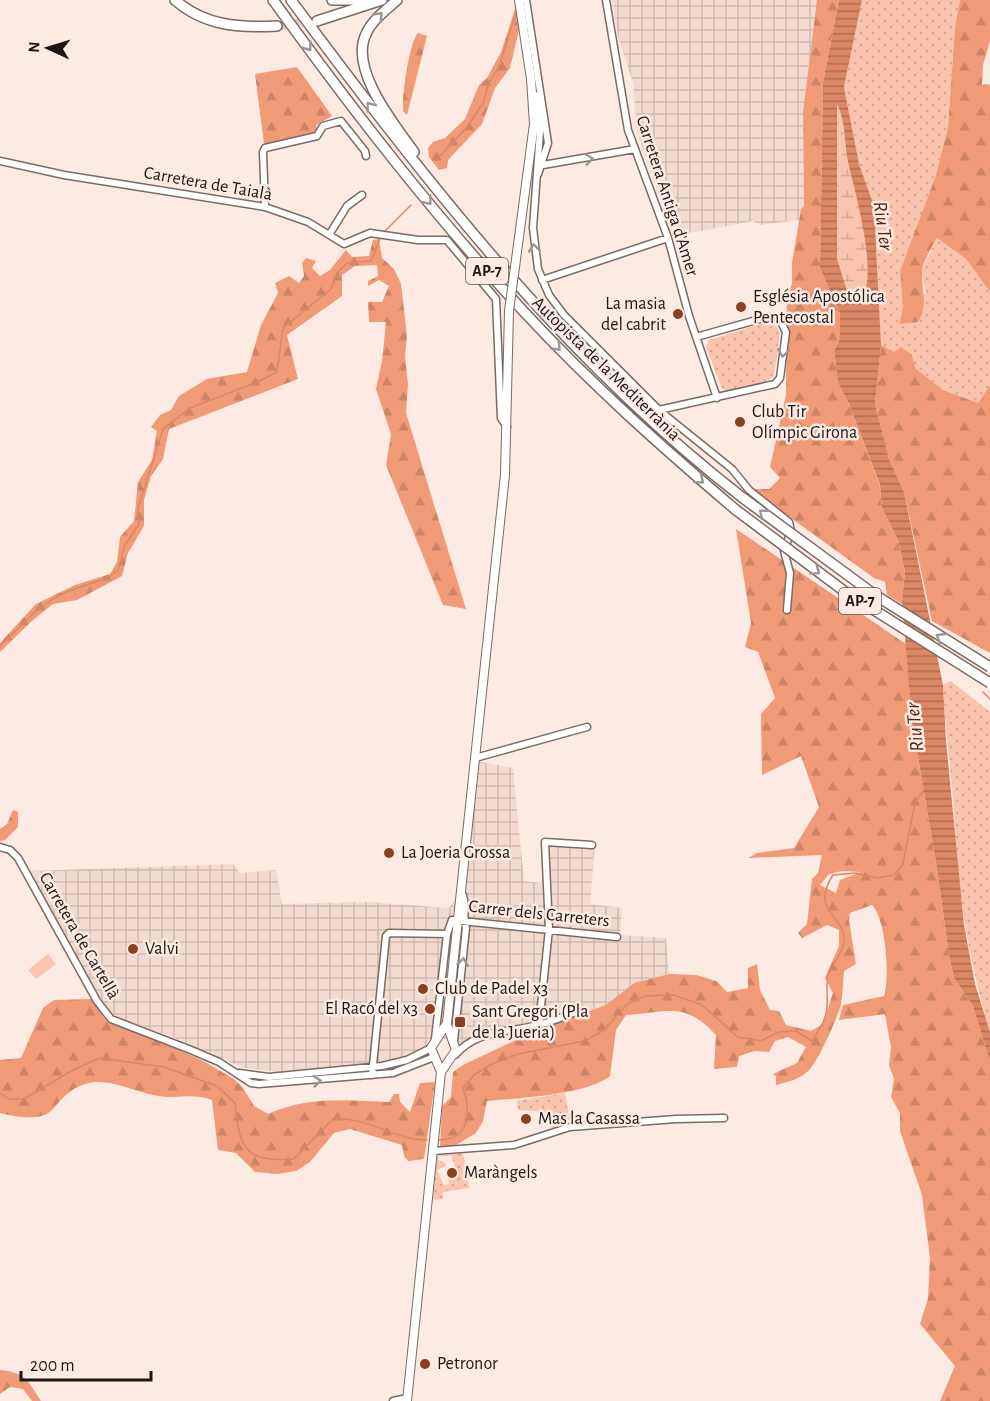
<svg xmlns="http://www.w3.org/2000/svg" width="990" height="1401" font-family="'Alegreya Sans',sans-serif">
  <defs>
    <pattern id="industrial-grid" width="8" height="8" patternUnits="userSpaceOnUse" patternTransform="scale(1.5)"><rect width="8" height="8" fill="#f3dad0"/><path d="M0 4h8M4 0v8" fill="none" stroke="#d0bab2"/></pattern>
    <pattern id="grass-dots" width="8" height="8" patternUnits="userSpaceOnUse" patternTransform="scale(1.5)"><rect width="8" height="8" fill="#fac4ae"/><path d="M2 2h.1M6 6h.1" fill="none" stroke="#d6a895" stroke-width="1.8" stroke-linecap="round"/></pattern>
    <pattern id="forest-firs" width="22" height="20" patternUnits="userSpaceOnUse" patternTransform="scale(1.5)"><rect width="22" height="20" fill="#f19a78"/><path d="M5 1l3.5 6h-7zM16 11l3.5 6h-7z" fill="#ce8467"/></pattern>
    <pattern id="wetland-marsh" width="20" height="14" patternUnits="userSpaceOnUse" patternTransform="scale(1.5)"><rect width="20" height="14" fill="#fac4ae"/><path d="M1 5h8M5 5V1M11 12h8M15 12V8" fill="none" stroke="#d6a895"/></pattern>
    <pattern id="water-rules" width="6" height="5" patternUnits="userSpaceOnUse" patternTransform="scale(1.5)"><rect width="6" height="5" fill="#db8665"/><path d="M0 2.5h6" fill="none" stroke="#b16d52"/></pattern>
  </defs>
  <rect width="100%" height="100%" fill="#fdeae3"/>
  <path fill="url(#industrial-grid)" d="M612 0H817L803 112 804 207 801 209 799 220 760 225 753 221 674 236 637 132 633 83 618 37Z
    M477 761 513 768 524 881 542 883 541 840 595 843 590 904 622 908 620 935 666 938 669 974 634 983 606 1005 537 1030 459 1046 448 1039H432L428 1048 409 1057 385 1063 278 1072 244 1068 168 1035 114 1016 95 990 30 871 233 864 240 873 276 870 282 904 367 902 449 908 464 890Z"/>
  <path fill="url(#grass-dots)" fill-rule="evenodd" d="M862 0H960L955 27 948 127 936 175 900 271 903 308 899 323 926 292 921 272 937 238 966 259 990 292V385L978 403 943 390 914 368 912 355 894 352 881 345 874 206 859 164 844 87Z
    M766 322 776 325 780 334 774 376C765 385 734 393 722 389L706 347 709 340Z
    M951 681 990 712V1032C970 965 958 897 955 828 953 780 945 733 943 685Z
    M565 1093 570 1122 552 1129 549 1120 539 1117 537 1111 518 1110 517 1101Z
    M463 1153 469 1188 443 1192V1199L433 1200 436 1156ZM451 1155 455 1166 447 1169 449 1184 444 1185 437 1170 446 1166 445 1162 439 1161 438 1157Z"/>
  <path fill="url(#forest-firs)" fill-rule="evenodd" d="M817 0H839L823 82 820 268 840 314V338L834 351 838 383 849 404 880 486 882 508 898 540 905 572 902 604 887 595 885 582 874 578 751 489H769L780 478 770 467 786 395 787 295 792 284V263L801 209 804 206 803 112Z
    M960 0H990V41L983 65 982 85 989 84 990 87V292L966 259 937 238C932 247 921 264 922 274 922 292 928 305 918 322L899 324 903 308 900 271 936 175 948 127 955 27Z
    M516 6 520 26 510 68 495 88 482 124 448 160 447 168 439 170 429 157 428 148 433 142 445 138 465 119 479 85 487 78 501 52Z
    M418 33 427 36 407 115 403 111C402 97 409 42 418 33Z
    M297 67 332 116 316 125 318 131 313 135 264 144 255 74Z
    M379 239 382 258 394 269 401 284 407 336 405 356 408 385 406 413 466 609 443 605 386 465 391 434 376 389 382 361 386 322H369L368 302H382L389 286 379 280 368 286V281L378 276 377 265 355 266 342 275V296L287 335 298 379 169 429 163 459 151 476 144 500V526L128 553 122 576 77 600 53 604 33 620 0 652V643L36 604 75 585 110 574 117 562 120 537 134 521 138 482 152 460 157 431 151 427 160 415 171 410 179 396 207 379 247 372 261 325 278 293 275 283 289 276 299 283 304 276 302 263 306 258 316 261 312 268 320 276 330 270 346 250 352 257 369 256 373 240Z
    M881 345 894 352 901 347 912 355 915 368 943 390 978 403 990 385V653L932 621 904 492 889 459 875 404Z
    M736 529 906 644 912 722 936 862 949 955 954 978 973 1006 990 1062V1401H940L955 1366 920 1324 928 1298 930 1258 922 1195 900 1131V1113L891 1097 894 1079 889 1065 891 1047 885 1014 839 1020 843 1005 884 996C890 977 886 919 872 905L850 913 849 920 856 964 844 971C843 982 843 994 841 1005 837 1018 817 1065 807 1072 798 1080 787 1082 776 1085V1076L773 1074 797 1063 806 1047 788 1037 775 1041 769 1052 755 1051 739 1056 737 1067 714 1069 716 1035C685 1001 668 1012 626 1015L616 1030 610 1076C586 1095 520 1098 487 1101L483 1121 476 1133 446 1151 440 1146 442 1106 451 1097 453 1072 463 1065 537 1030 606 1005 634 983 669 974 696 975 716 981 727 992 748 988V968L757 964 760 990 770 1010 779 1011 786 1025 811 1031 823 1024 833 993 825 978 839 946V930L827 925 802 938 798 933 807 924 812 879 818 873 822 855 748 858 757 853 794 848 819 807 801 756 762 775 761 714 775 698 758 652 745 647 751 623ZM842 871 861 872 840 880 836 893 820 885 829 874Z
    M13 810 18 812V827L5 840 0 841V829L7 824Z
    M92 999 106 1021 161 1041 205 1062 234 1079 243 1088 254 1106 268 1114C307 1096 347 1100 389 1102L394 1094H399L400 1102 410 1112 420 1083 435 1082 424 1159 408 1161 404 1156 402 1145 350 1129 334 1133 310 1162 296 1171 278 1174 255 1172 236 1153 218 1150 212 1100C196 1094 183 1097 167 1097 139 1096 112 1076 85 1084 70 1089 63 1097 53 1109 42 1122 15 1117 0 1113V1060L21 1058 43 1008 54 1000Z
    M0 1370C25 1372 28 1381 41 1401H32L23 1389 10 1387 0 1394Z"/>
  <path fill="url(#wetland-marsh)" d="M837 103C846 122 844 141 848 161 854 189 884 286 857 304L850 300 837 259Z"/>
  <path fill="#fac4ae" d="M48 954 56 964 36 979 28 970Z"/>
  <path fill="url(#water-rules)" fill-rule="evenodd" d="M839 0H862L844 87 859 164 874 206 881 345 875 404 889 459 904 492 943 685 946 741 964 925 975 984 990 1032V1062L973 1006 954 978 949 955 936 862 912 722 902 601 905 572 898 540 882 508 880 485 849 404 838 383 834 351 840 338V314L820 268 823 82ZM837 104C846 122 844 142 848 162 854 189 883 286 857 304L850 300 837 259Z"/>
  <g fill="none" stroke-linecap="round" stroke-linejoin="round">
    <path stroke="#db8665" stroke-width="1.5" d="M436 160 468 126 483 103 489 83 499 67 516 13
      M384 232 411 205
      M0 646 37 610 50 601 66 592 109 577 118 570 125 545 139 524 138 508 163 429 190 408 255 383 277 372 283 328 331 289 337 273 347 263 371 261 381 236
      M983 692 990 699
      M0 1093 9 1099H24L71 1071 100 1058 164 1067 217 1086 235 1103C239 1148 245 1163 294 1159L333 1119C367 1116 394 1140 427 1140
      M438 1140C471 1140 471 1111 463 1088L474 1075 490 1065 518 1054 585 1041 604 1030 627 1004 645 996 674 995 702 1005 738 1037 761 1041 779 1032 796 1031 812 1041C816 1034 823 1025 825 1017 830 1004 825 988 828 975 831 964 842 955 844 942 846 915 809 912 833 875L856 873 877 878 894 875 903 864 915 802 924 790"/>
    <path stroke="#dbcac4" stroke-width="9" stroke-dasharray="9 4.5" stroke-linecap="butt" d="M277 26 314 21"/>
    <defs>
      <path id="minor" d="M526 0 548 143 538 174
        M606 0 628 130 668 238 689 316 717 398
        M535 95 540 131 533 228 538 269 549 295 564 315 659 410 775 384 780 378 786 332 779 318 767 317 696 337
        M0 161 64 175 265 207 308 222 344 244 370 233 418 240H447L496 299 501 418 507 427
        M543 165 635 149
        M265 207 263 152 265 148 317 136 323 126 341 121 365 151 366 156
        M329 235 347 206 362 195
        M542 280 668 238
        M660 411 732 469 749 490 789 522 791 531 784 551 790 573 787 610
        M475 758 587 727
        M0 847 10 850 18 858 97 1001 111 1019 191 1050 219 1062 251 1083 259 1084 393 1073 434 1057
        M539 1025 549 929 545 842 592 845
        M435 1039 447 934 452 920 617 937
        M454 1041 466 928C462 916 468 903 461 891
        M455 1055C478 1029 508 1033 538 1025 552 1022 565 1016 578 1011
        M239 1073 269 1077 382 1066 407 1060 431 1048
        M372 1075 386 936 389 933 447 934
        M433 1151 514 1145 570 1127 676 1119 724 1118
        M393 1401 407 1398"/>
      <path id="major" d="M515 267 534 124 531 79 519 0
        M441 1072 456 1050 447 1025
        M407 1401 441 1072 431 1048 447 1023 505 475 509 311"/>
      <path id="highway" d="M175 0C205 26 239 28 277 26
        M273 0C352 109 435 217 527 315 592 385 663 448 736 510
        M291 0C424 180 564 359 743 498
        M332 0H364
        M397 0C386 10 372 20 366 34 349 69 394 124 414 152
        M317 21 382 0"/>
    </defs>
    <use href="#minor" stroke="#7a6b64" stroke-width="9"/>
    <use href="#major" stroke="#7a6b64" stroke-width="10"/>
    <use href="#highway" stroke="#7a6b64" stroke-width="12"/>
    <use href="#minor" stroke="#fff" stroke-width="6"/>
    <use href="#major" stroke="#fff" stroke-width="8"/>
    <use href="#highway" stroke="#fff" stroke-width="9"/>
    <defs>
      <path id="major-bridge" d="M509 311 515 267"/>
      <path id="highway-bridge" d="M743 498 875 595 990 667
        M736 510 844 591 990 683"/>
    </defs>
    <use href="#major-bridge" stroke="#7a6b64" stroke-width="10" stroke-linecap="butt"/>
    <use href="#highway-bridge" stroke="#7a6b64" stroke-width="12" stroke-linecap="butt"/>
    <use href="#major-bridge" stroke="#fff" stroke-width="8"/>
    <use href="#highway-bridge" stroke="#fff" stroke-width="9"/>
  </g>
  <defs><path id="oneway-chevron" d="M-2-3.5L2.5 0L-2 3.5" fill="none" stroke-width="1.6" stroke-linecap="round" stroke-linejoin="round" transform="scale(1.5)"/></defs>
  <g stroke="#999695">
    <use href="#oneway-chevron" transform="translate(379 16) rotate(-46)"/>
    <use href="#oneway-chevron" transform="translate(308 47) rotate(53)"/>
    <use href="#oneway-chevron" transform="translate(370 106) rotate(-128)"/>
    <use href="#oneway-chevron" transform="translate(589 159) rotate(-8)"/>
    <use href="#oneway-chevron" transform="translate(428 201) rotate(51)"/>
    <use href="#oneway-chevron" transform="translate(534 248) rotate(-96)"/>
    <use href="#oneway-chevron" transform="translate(557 347) rotate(46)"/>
    <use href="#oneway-chevron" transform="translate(783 353) rotate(97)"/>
    <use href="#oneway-chevron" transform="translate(700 480) rotate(40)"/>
    <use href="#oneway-chevron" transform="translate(763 513) rotate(-142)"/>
    <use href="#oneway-chevron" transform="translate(816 571) rotate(35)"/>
    <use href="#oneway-chevron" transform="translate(940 637) rotate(-149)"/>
    <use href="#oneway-chevron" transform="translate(463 962) rotate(-84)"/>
    <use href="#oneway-chevron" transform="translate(317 1081) rotate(-6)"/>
  </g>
  <g fill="#894122" stroke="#fdeae3" stroke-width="2">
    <circle cx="741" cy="307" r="6"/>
    <circle cx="678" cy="314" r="6"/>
    <circle cx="740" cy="422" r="6"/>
    <circle cx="389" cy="853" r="6"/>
    <circle cx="133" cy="949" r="6"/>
    <circle cx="423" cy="989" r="6"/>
    <circle cx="430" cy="1009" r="6"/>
    <rect x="454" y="1016" width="12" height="12" rx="3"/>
    <circle cx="526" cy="1119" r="6"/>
    <circle cx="452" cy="1173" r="6"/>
    <circle cx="425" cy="1364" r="6"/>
  </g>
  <g text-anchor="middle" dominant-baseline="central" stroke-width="5" stroke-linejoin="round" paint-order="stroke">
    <g fill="#fdeae3" stroke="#605652" stroke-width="1.5">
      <rect x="466" y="258" width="42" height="26" rx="4.5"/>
      <rect x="839" y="588" width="42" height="26" rx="4.5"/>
    </g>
    <g font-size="16" font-weight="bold" fill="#1d1614">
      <text x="487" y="271">AP-7</text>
      <text x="860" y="601">AP-7</text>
    </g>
    <g font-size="18" fill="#1d1614" stroke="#fdeae3">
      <text transform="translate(208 184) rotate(10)">Carretera de Taialà</text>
      <text transform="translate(667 196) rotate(72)">Carretera Antiga d'Amer</text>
      <text transform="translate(606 369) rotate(44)">Autopista de la Mediterrània</text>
      <text transform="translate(539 914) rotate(6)">Carrer dels Carreters</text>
      <text transform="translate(79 936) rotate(60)">Carretera de Cartellà</text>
    </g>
    <g font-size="18" fill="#1d1614" stroke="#fdeae3" text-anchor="start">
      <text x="753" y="297">Església Apostólica<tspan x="753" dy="21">Pentecostal</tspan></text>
      <text x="666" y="304" text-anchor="end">La masia<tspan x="666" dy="21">del cabrit</tspan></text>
      <text x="752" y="412">Club Tir<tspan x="752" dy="21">Olímpic Girona</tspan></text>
      <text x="401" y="853">La Joeria Grossa</text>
      <text x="145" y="949">Valvi</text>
      <text x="435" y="989">Club de Padel x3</text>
      <text x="418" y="1009" text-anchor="end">El Racó del x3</text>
      <text x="472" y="1012">Sant Gregori (Pla<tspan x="472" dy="21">de la Jueria)</tspan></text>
      <text x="538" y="1119">Mas la Casassa</text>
      <text x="464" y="1173">Maràngels</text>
      <text x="437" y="1364">Petronor</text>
    </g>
    <g font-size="20" font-style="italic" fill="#531e05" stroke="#fdeae3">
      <text transform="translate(883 226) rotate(82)">Riu Ter</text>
      <text transform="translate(915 727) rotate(-96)">Riu Ter</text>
    </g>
  </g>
  <g transform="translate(48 48) rotate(274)" stroke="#fdeae3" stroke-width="4.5" paint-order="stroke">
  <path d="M0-4.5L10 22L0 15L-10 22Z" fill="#1d1614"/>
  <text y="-9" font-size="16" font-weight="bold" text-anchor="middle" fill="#1d1614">N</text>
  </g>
  <path d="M21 1371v9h130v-9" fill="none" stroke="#1d1614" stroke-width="3"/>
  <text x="30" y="1371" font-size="18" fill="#1d1614" stroke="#fdeae3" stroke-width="4.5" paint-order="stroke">200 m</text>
</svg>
